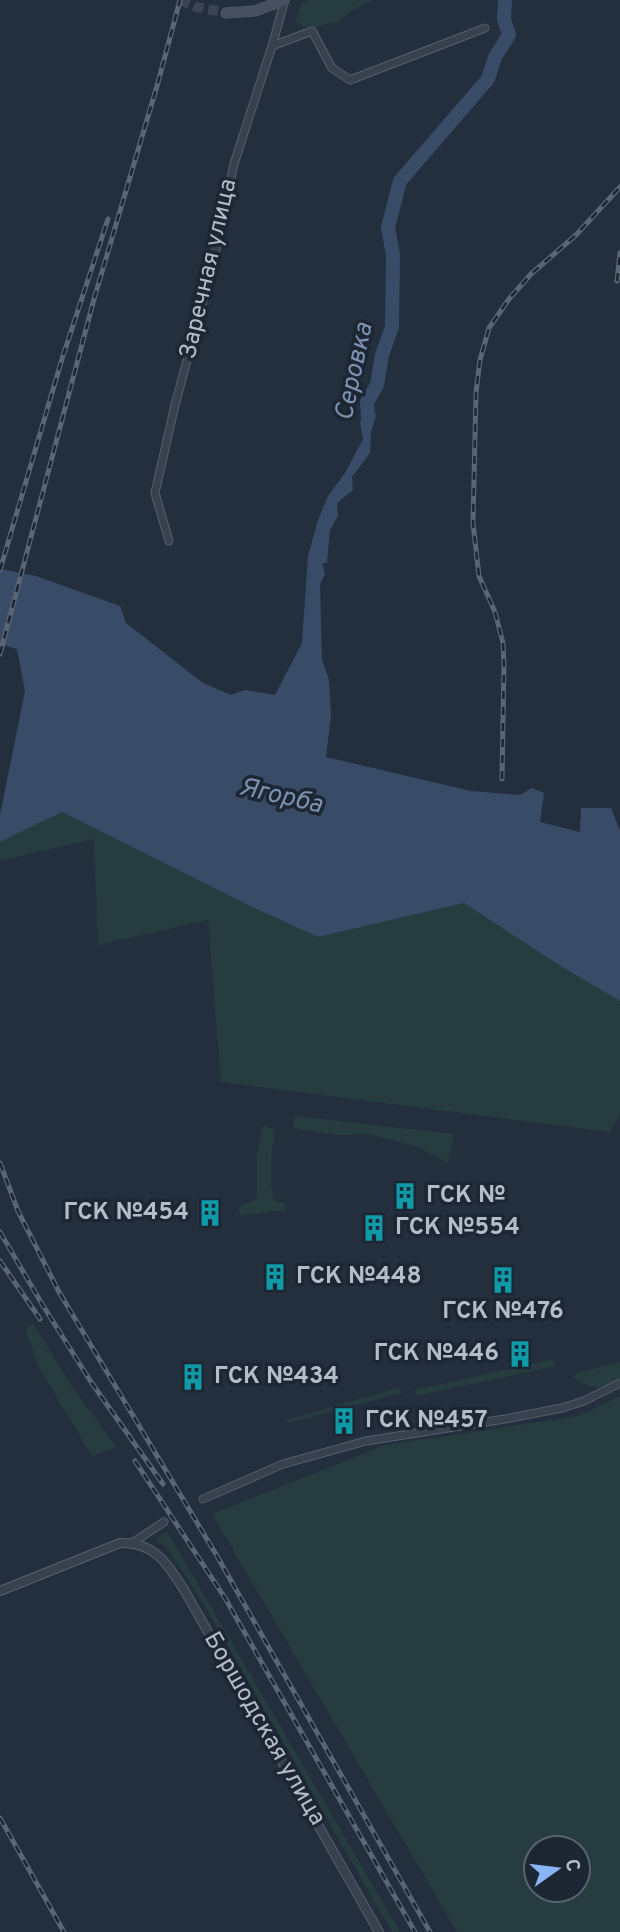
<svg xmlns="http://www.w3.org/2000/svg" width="620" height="1932" font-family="Overpass,sans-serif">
  <rect width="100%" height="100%" fill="#242f3e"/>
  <path fill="#263c3f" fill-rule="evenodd" d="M310 0H373L356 8 338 21 309 29 295 23 302 3Z
    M62 812 254 908 318 937 464 903 562 967 620 1001V1115L610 1132 221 1082 208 920 98 945 94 839 0 861V842Z
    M295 1116 454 1134 448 1163 415 1146 368 1134 336 1135 293 1128Z
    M263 1125 275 1130C272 1153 267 1178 275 1201L285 1204V1212L273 1211 240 1216 239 1207 257 1199V1153Z
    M33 1323 73 1388 117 1447 92 1456 39 1368 25 1329Z
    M554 1359 555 1366 416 1396 414 1390Z
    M620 1362V1379C596 1390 595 1391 572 1376L580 1372Z
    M400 1387 402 1393 288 1423 284 1421Z
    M620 1396V1932H457L212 1514 385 1445 578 1416ZM536 1848H578V1890H536Z
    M167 1531 400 1932H392L206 1608 168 1549 156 1539Z"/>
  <path fill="#394c67" d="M367 402 376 415 371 433 370 453 352 477 353 490 337 503 338 516 330 530 327 562 322 564 325 574 320 584 322 660 329 680 331 716 326 757 471 791 520 795 532 788 544 793 540 822 580 832 581 808H611L620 831V1001L562 967 464 903 318 937 254 908 62 812 0 842V815L25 691 17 649 0 644V569L36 576 120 606 126 623 203 683 231 695 245 690 275 695 302 643 308 556 318 520 328 496 345 473 363 439 360 423Z"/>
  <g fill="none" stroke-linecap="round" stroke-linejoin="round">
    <path stroke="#394c67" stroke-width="14" d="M368 418 367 402 377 385 382 355 392 327 393 255 388 227 400 181 488 79 495 57 509 35 504 19 505 0"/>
    <path stroke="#3a4453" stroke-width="10" stroke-dasharray="10 5" stroke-linecap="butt" d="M180 0 196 7 223 12"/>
    <defs>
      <path id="minor" d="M272 46 312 31 332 68 350 80 485 28
        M169 541 155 493 175 405 213 264 234 164 272 46 285 0
        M203 1499 283 1464 366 1441 505 1419 562 1408 584 1401 620 1383
        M132 1543 164 1522"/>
      <path id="tertiary" d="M0 1591 120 1543C154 1542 166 1562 183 1588L379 1932"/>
      <path id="secondary" d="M226 13 255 11 284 0"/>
    </defs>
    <use href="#minor" stroke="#565f6c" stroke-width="9"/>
    <use href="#tertiary" stroke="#565f6c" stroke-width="10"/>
    <use href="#secondary" stroke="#565f6c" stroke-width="11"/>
    <use href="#minor" stroke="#38414e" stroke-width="7"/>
    <use href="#tertiary" stroke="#38414e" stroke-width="8"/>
    <use href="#secondary" stroke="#465061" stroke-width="10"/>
    <defs>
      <path id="rail" d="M617 281 620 253
        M0 570 62 359 108 219
        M0 654 94 299 157 86 180 0
        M502 779 504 665 503 643 495 612 479 576 473 523 476 392 480 360 489 328 509 299 531 274 576 235 620 187
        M0 1163 18 1211 59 1292 217 1556 430 1932
        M0 1232 42 1304 91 1382 163 1484
        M0 1261 40 1319
        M135 1461 225 1598 415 1932
        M0 1818 64 1932"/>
    </defs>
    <use href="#rail" stroke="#5a6575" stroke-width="5"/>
    <use href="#rail" stroke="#1d2633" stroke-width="2.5" stroke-dasharray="8" stroke-linecap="butt"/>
  </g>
  <defs>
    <symbol id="building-bare" viewBox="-9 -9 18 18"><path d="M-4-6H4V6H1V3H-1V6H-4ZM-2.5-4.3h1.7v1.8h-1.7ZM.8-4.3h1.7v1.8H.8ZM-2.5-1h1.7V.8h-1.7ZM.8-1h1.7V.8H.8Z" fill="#0f9aa8" stroke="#1d2633" stroke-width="2.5" paint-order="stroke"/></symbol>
  </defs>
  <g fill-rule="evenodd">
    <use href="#building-bare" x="386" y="1177" width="38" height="38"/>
    <use href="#building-bare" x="191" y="1194" width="38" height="38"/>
    <use href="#building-bare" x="355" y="1209" width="38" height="38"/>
    <use href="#building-bare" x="256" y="1258" width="38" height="38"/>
    <use href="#building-bare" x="484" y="1261" width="38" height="38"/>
    <use href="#building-bare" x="501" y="1335" width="38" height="38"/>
    <use href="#building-bare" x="174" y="1358" width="38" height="38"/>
    <use href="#building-bare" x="325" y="1402" width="38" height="38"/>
  </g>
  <g text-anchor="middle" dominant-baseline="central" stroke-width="7" stroke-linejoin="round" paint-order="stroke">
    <g font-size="24" fill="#b4bcc9" stroke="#1d2633">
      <text transform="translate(209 269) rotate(-77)">Заречная улица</text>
      <text transform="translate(264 1729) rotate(60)">Боршодская улица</text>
    </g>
    <g font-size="24" font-weight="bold" fill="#b4bcc9" stroke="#1d2633" text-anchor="start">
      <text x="426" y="1196">ГСК №</text>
      <text x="189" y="1213" text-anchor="end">ГСК №454</text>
      <text x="395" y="1228">ГСК №554</text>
      <text x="296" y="1277">ГСК №448</text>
      <text x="503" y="1312" text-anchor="middle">ГСК №476</text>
      <text x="499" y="1354" text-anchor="end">ГСК №446</text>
      <text x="214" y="1377">ГСК №434</text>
      <text x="365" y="1421">ГСК №457</text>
    </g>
    <g font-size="26" font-style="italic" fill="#7c92b1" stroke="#1d2633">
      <text transform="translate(355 372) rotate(-78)">Серовка</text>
      <text transform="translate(281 797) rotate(13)">Ягорба</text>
    </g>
  </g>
  <g transform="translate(557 1869) rotate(76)"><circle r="33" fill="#1d2633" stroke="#59626f" stroke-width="2"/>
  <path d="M0-5L12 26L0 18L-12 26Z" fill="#8ab4f8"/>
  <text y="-10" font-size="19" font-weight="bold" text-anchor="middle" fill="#b4bcc9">С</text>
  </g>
</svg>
